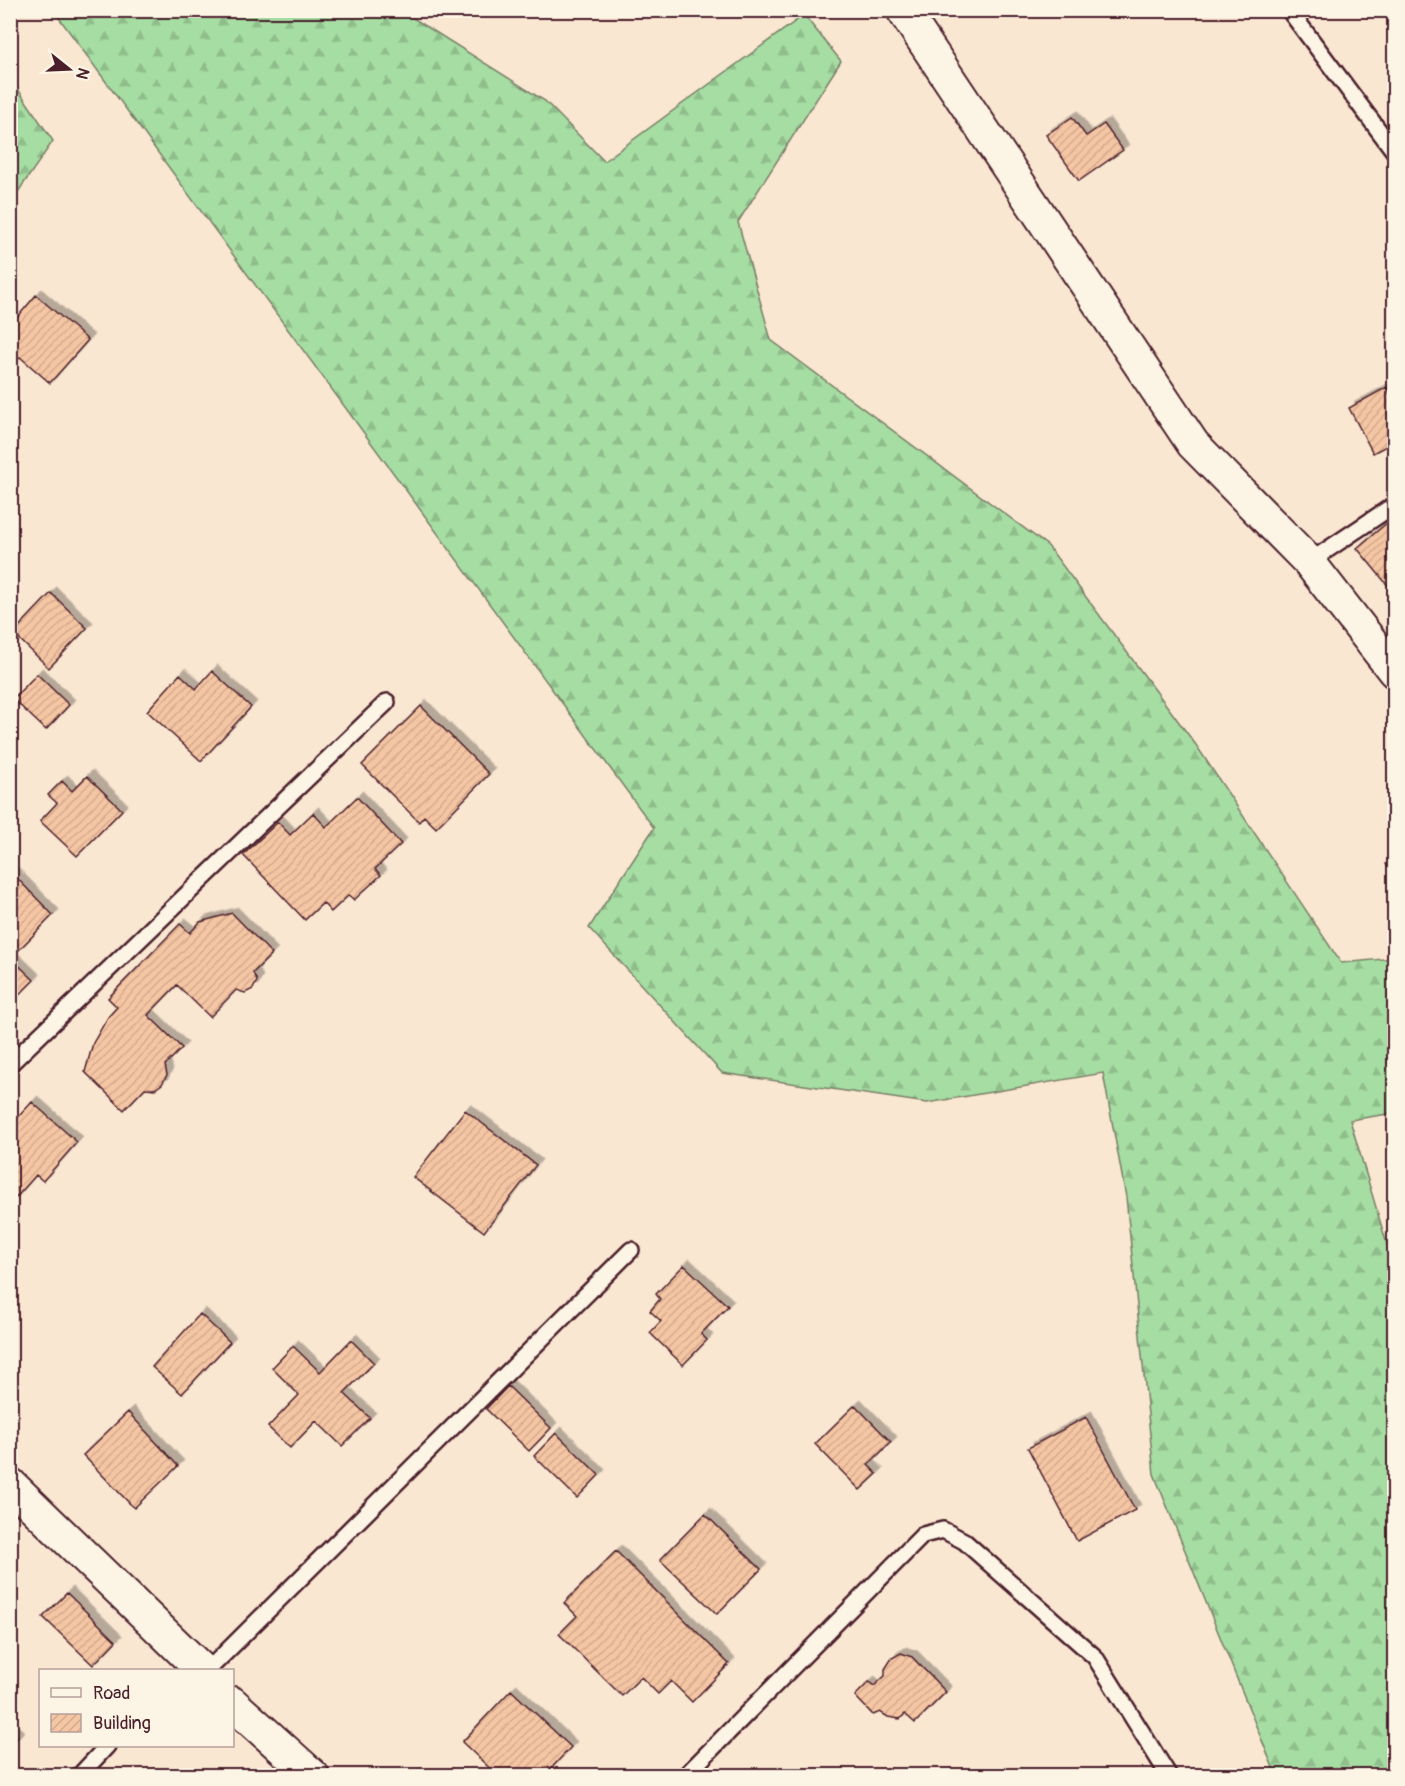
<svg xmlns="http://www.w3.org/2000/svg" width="1405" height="1786" font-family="Pangolin,sans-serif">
  <defs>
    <pattern id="forest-firs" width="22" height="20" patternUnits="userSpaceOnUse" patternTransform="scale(1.5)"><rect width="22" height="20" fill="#a5dda2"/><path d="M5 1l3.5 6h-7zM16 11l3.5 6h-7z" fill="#90bd8c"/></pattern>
    <pattern id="building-hatch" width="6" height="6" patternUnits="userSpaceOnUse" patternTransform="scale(1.5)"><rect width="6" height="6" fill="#f5c6a4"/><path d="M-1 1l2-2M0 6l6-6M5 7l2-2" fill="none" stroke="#d4aa8d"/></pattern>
    <filter id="shadow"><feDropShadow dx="5.5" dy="-5.5" stdDeviation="0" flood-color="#0004"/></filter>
  </defs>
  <rect width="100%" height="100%" fill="#fae7d2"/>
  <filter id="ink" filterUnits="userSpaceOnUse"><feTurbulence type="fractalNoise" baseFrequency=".0167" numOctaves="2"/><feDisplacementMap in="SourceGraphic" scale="12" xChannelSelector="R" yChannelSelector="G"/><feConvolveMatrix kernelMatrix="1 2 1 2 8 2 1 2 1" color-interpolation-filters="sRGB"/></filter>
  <g filter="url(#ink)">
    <path fill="url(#forest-firs)" stroke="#787e66" stroke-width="1.5" d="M54 11H402L545 101 604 161 804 15 841 61 738 222 771 340 1048 546 1196 745 1341 963 1394 958V1113L1350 1120 1394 1268V1775H1276L1154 1474 1126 1197 1103 1073 927 1103 722 1073 589 928 654 828Z
      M11 79 53 141 11 202Z"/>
    <path fill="url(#building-hatch)" stroke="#4a1f2b" stroke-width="1.5" filter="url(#shadow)" d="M1072 117 1086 136 1104 124 1123 150 1079 181 1046 135Z
      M36 295 88 340 50 383 20 357 13 364 10 362V326Z
      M1387 387 1394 402V442L1373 453 1349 408Z
      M1394 517V593L1357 548Z
      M51 593 87 628 49 668 13 633Z
      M212 671 251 707 201 761 147 711 180 674 196 689Z
      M37 674 69 705 46 730 13 699Z
      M421 706 489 774 436 828 424 816 419 822 362 765Z
      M87 776 122 810 77 856 40 821 57 803 48 795 62 781 72 791Z
      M357 797 401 844 375 869 381 875 354 900 349 895 331 912 323 903 305 920 243 855 278 822 290 835 313 813 326 827Z
      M1394 858V875L1386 864Z
      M12 873 53 915 11 958 34 980 10 1004V874Z
      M232 913 272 954 253 973 257 981 253 989 245 993 236 990 210 1017 177 985 148 1015 182 1048 165 1065 167 1075 162 1084 155 1089 145 1088 124 1110 85 1072 93 1043 108 1017 117 1007 108 998 180 924 190 933 200 922Z
      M32 1102 77 1142 43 1181 36 1175 13 1201 10 1198V1126Z
      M465 1110 536 1165 484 1232 413 1177Z
      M684 1265 728 1306 701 1334 707 1340 683 1365 650 1333 661 1321 650 1311 660 1299 656 1294Z
      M200 1314 230 1342 182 1394 152 1367Z
      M351 1340 374 1363 344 1393 370 1418 342 1446 316 1421 290 1448 268 1427 299 1395 272 1368 293 1346 320 1372Z
      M508 1386 551 1428 529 1451 486 1409Z
      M855 1405 891 1442 868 1465 877 1474 860 1490 815 1444Z
      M128 1412 178 1466 134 1508 83 1455Z
      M1086 1417 1135 1510 1077 1541 1028 1448Z
      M556 1433 599 1475 577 1498 534 1456Z
      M705 1514 761 1569 717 1614 660 1560Z
      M616 1551 729 1664 692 1702 671 1681 658 1694 641 1677 622 1696 559 1634 577 1616 564 1603Z
      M67 1593 116 1641 93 1665 43 1617Z
      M901 1653 912 1657 946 1692 915 1723 905 1714 900 1719 888 1717 880 1712 873 1715 855 1696 869 1682 874 1686 885 1676V1669L892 1658Z
      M511 1690 571 1747 544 1776H498L462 1742Z
      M10 1730 18 1737 10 1746Z"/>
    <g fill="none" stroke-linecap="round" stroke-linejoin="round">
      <defs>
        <path id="service" d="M1289 10 1394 151
          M1309 562 1394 505
          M10 1064 387 702
          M208 1670 631 1250
          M79 1776 107 1746
          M685 1776 923 1535 943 1530 964 1541 1095 1657 1169 1776"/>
        <path id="minor" d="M903 10 1193 444 1309 562 1394 671
          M10 1484 202 1670
          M232 1703 313 1776"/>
      </defs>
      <use href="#service" stroke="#4a1f2b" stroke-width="20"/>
      <use href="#minor" stroke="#4a1f2b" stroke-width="36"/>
      <use href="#service" stroke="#fcf5e5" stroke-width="15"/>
      <use href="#minor" stroke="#fcf5e5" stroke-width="32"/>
    </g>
  </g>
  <rect width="1405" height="1786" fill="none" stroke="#fcf5e5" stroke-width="36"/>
  <rect x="18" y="18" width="1369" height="1750" fill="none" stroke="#4a1f2b" stroke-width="2" filter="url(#ink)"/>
  <rect x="39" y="1669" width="195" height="78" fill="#fcf5e5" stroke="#b59f9b" stroke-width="1.5"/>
  <rect x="51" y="1688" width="30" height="9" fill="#fcf5e5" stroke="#b59f9b" stroke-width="1.5"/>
  <text x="93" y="1699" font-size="18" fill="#4a1f2b">Road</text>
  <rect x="51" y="1714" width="30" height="18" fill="url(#building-hatch)" stroke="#b59f9b" stroke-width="1.5"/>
  <text x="93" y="1729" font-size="18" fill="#4a1f2b">Building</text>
  <g transform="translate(69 69) rotate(108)" stroke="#fcf5e5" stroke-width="4.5" paint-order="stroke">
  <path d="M0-4.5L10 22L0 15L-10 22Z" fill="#4a1f2b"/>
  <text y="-9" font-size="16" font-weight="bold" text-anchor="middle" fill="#4a1f2b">N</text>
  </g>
</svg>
